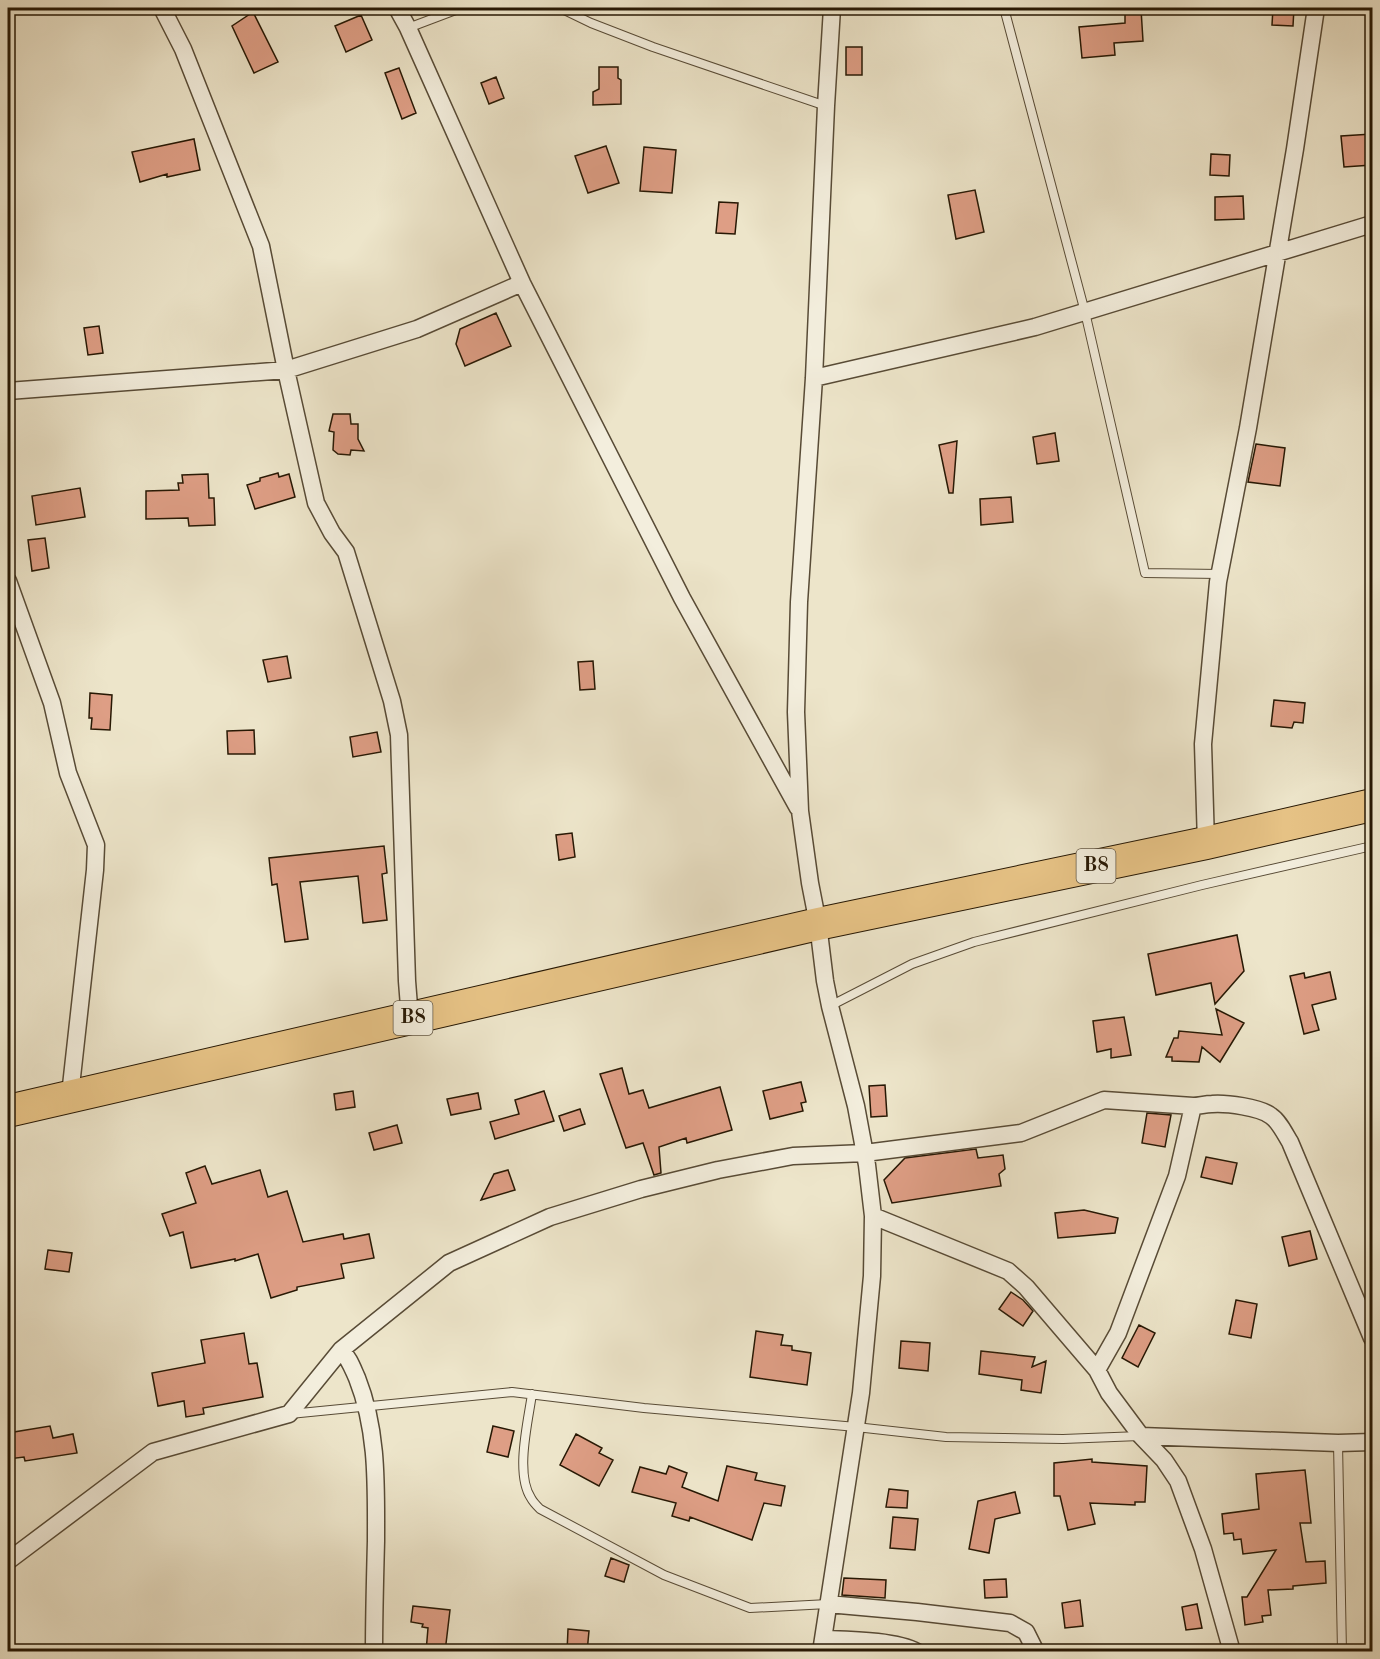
<svg xmlns="http://www.w3.org/2000/svg" width="1380" height="1659" font-family="'Old Standard TT',serif">
  <rect width="100%" height="100%" fill="#ede5ca"/>
  <filter id="stains"><feTurbulence type="fractalNoise" baseFrequency=".00333" numOctaves="4"/><feColorMatrix values="0 0 0 0 .2 0 0 0 0 .09 0 0 0 0 .02 0 0 0 .5 -.17"/></filter>
  <radialGradient id="worn" r=".72"><stop offset=".6" stop-color="#630" stop-opacity="0"/><stop offset="1" stop-color="#630" stop-opacity=".3"/></radialGradient>
  <path fill="#de9e85" stroke="#271804" stroke-width="1.5" d="M1273 8H1294L1293 26 1272 25Z
    M1141 9 1143 41 1114 43 1115 55 1082 58 1079 27 1125 23V10Z
    M253 12 278 62 254 73 232 26Z
    M361 15 372 40 346 52 335 26Z
    M846 47H862V75H846Z
    M599 67H618V78L621 80V104L593 105V92L599 89Z
    M399 68 416 113 402 119 385 73Z
    M496 77 504 98 489 104 481 83Z
    M1372 134V165L1344 167 1341 136Z
    M194 139 200 170 167 177V174L140 182 132 152Z
    M606 146 619 183 588 193 575 156Z
    M644 147 676 150 672 193 640 191Z
    M1211 154 1230 155 1229 176 1210 175Z
    M975 190 984 232 956 239 948 195Z
    M1243 196 1244 219 1215 220V197Z
    M719 202 738 203 735 234 716 233Z
    M496 313 511 346 465 366 456 344 460 329Z
    M99 326 103 353 88 355 84 328Z
    M333 414H350L351 424H358V439L364 451 351 450 350 455 338 454 333 450 334 432 329 431Z
    M1055 433 1059 461 1037 464 1033 437Z
    M957 441 953 493H949L939 445Z
    M1256 444 1285 448 1280 486 1248 482Z
    M278 473 279 477 289 474 295 497 255 509 247 485 260 481V478Z
    M208 474 209 498H214L215 525 189 526 188 518 146 519V491L179 490 178 483H183L182 475Z
    M80 488 85 517 36 525 32 496Z
    M1011 497 1013 522 981 525 980 499Z
    M45 538 49 568 32 571 28 540Z
    M287 656 291 678 268 682 263 660Z
    M593 661 595 689 580 690 578 662Z
    M90 693 112 695 110 730 91 729 92 718H89Z
    M1274 700 1305 703 1303 723 1294 722 1292 728 1271 726Z
    M254 730 255 754H228L227 731Z
    M377 732 381 752 353 757 350 737Z
    M572 833 575 857 559 860 556 835Z
    M384 846 387 873 382 874 387 920 363 923 358 876 300 882 308 939 285 942 277 884 272 885 269 858Z
    M1237 935 1244 971 1215 1004 1211 983 1156 995 1148 954Z
    M1330 972 1336 999 1312 1005 1319 1030 1304 1034 1290 976 1304 973 1305 978Z
    M1216 1009 1244 1023 1220 1062 1202 1047 1199 1062 1172 1061V1057H1166L1174 1038H1178L1179 1031 1222 1035Z
    M1124 1017 1131 1055 1111 1058V1049L1097 1052 1093 1021Z
    M622 1068 629 1094 643 1090 649 1108 720 1087 732 1130 687 1143 686 1138 659 1147 661 1173 654 1175 643 1143 626 1148 600 1074Z
    M801 1082 806 1102 801 1103 803 1111 770 1119 763 1091Z
    M885 1085 887 1116 871 1117 869 1086Z
    M353 1091 355 1107 336 1110 334 1094Z
    M544 1091 554 1121 495 1139 490 1122 519 1114 515 1100Z
    M478 1093 481 1109 451 1115 447 1099Z
    M580 1109 585 1124 564 1131 559 1116Z
    M1147 1113 1171 1115 1165 1147 1142 1143Z
    M397 1125 402 1143 374 1150 369 1133Z
    M976 1149 978 1158 1003 1155 1005 1169 999 1174 1001 1186 892 1203 884 1180 905 1158Z
    M1206 1157 1237 1163 1232 1184 1201 1177Z
    M205 1166 212 1184 260 1170 268 1197 287 1191 303 1242 343 1234 344 1239 369 1234 374 1258 341 1264 344 1278 297 1287V1290L271 1298 258 1254 235 1261V1259L191 1268 183 1232 170 1236 162 1214 196 1203 186 1173Z
    M508 1170 515 1190 481 1200 494 1174Z
    M1084 1210 1118 1218 1115 1233 1058 1238 1055 1213Z
    M1310 1231 1317 1259 1289 1266 1282 1237Z
    M48 1250 72 1253 69 1272 45 1269Z
    M1011 1292 1023 1300 1033 1311 1023 1326 999 1309Z
    M1236 1300 1257 1304 1251 1338 1229 1334Z
    M1139 1325 1155 1333 1138 1367 1122 1358Z
    M756 1331 783 1335 781 1345 792 1346V1350L811 1353 807 1385 750 1377Z
    M244 1333 249 1364 257 1363 263 1397 203 1408 204 1414 186 1417 184 1401 158 1406 152 1373 205 1363 201 1340Z
    M901 1341 930 1343 928 1371 899 1368Z
    M981 1351 1035 1357 1032 1367 1046 1361 1041 1393 1021 1390 1022 1380 979 1374Z
    M50 1426 53 1438 73 1434 77 1453 25 1461 24 1457 8 1459V1433Z
    M493 1426 514 1431 508 1457 487 1452Z
    M576 1434 602 1448 599 1453 613 1460 599 1486 560 1465Z
    M1092 1459V1462L1147 1466 1145 1502H1135V1505L1090 1503 1095 1524 1068 1530 1060 1496H1054V1463Z
    M669 1466 687 1473 682 1487 718 1501 727 1466 757 1473 755 1480 785 1486 781 1506 764 1503 752 1540 690 1517 689 1521 672 1516 676 1503 632 1492 640 1467 666 1474Z
    M1305 1470 1311 1523H1300L1306 1562 1325 1561 1326 1583 1293 1586V1589L1268 1590 1271 1615 1262 1616 1263 1622 1245 1625 1242 1597H1247L1276 1550 1243 1554 1241 1539 1234 1540 1233 1533 1224 1534 1222 1514 1259 1509 1256 1474Z
    M889 1489 908 1491 907 1508 886 1507Z
    M1015 1492 1020 1513 995 1519 989 1553 969 1549 978 1501Z
    M893 1517 918 1519 915 1550 890 1548Z
    M611 1558 629 1565 624 1582 605 1576Z
    M844 1578 886 1580 885 1598 842 1595Z
    M1006 1579 1007 1597 985 1598 984 1580Z
    M1080 1600 1083 1626 1065 1628 1062 1603Z
    M1197 1604 1202 1628 1186 1630 1182 1607Z
    M413 1606 450 1610 445 1652H426L428 1628 422 1627 423 1624 411 1622Z
    M568 1629 589 1631 587 1652H567Z"/>
  <g fill="none" stroke-linecap="round" stroke-linejoin="round">
    <defs>
      <path id="lane" d="M560 8 591 23 653 47 826 106
        M1004 8 1085 312 1145 573 1220 574
        M408 28 461 8
        M830 1006 912 964 974 942 1202 885 1372 846
        M532 1394C528 1422 515 1474 531 1498 533 1502 537 1506 540 1509L664 1575 750 1608 828 1604
        M290 1414 512 1392 644 1408 856 1427 946 1437 1063 1439 1140 1436
        M1338 1443 1342 1652"/>
      <path id="street" d="M162 8 183 49 261 246 286 370 316 503 332 533 346 552 392 701 399 735 407 981 410 1019
        M397 8 408 28 522 283 682 598 798 808
        M814 378 1035 327 1372 224
        M8 391 286 370 417 329 522 283
        M8 581 52 703 68 773 96 845 95 870 70 1095
        M1206 843 1203 744 1218 582 1248 428 1295 149 1316 8
        M873 1216 1008 1271 1026 1287 1097 1370 1109 1393 1141 1436 1338 1443 1372 1442
        M341 1350C349 1358 352 1367 357 1378 378 1431 376 1485 376 1541 375 1578 374 1615 374 1652
        M1097 1370 1118 1333 1177 1176 1193 1106C1199 1106 1205 1104 1212 1104 1226 1103 1260 1107 1271 1116 1279 1121 1285 1134 1290 1142L1372 1338
        M1141 1436 1164 1460 1178 1481 1203 1549 1232 1652
        M8 1561 153 1452 289 1414 341 1350 449 1263 550 1217 641 1189 718 1170 793 1156 865 1153 1021 1133 1104 1100 1193 1106
        M828 1604 917 1612 1010 1623 1026 1632 1036 1652
        M823 1639C849 1640 895 1640 917 1652
        M821 1652 861 1393 872 1276 873 1216 867 1165 856 1106 830 1006 825 981 818 924 810 883 800 811 796 712 799 602 814 378 826 106 832 8"/>
      <path id="highway" d="M8 1111 818 924 1206 843 1372 805"/>
    </defs>
    <use href="#lane" stroke="#584b36" stroke-width="10"/>
    <use href="#street" stroke="#584b36" stroke-width="19"/>
    <use href="#highway" stroke="#271804" stroke-width="34"/>
    <use href="#lane" stroke="#f3eedd" stroke-width="8"/>
    <use href="#street" stroke="#f3eedd" stroke-width="16"/>
    <use href="#highway" stroke="#e6c285" stroke-width="32"/>
  </g>
  <g text-anchor="middle" dominant-baseline="central" stroke-width="6" stroke-linejoin="round" paint-order="stroke">
    <g fill="#f3eedd" stroke="#645845" stroke-width="1.5">
      <rect x="1076.5" y="849" width="39" height="34" rx="4.5"/>
      <rect x="393.5" y="1001" width="39" height="34" rx="4.5"/>
    </g>
    <g font-size="20" font-weight="bold" fill="#271804">
      <text x="1096" y="866">B8</text>
      <text x="413" y="1018">B8</text>
    </g>
  </g>
  <rect width="1380" height="1659" fill="none" stroke="#ede5ca" stroke-width="30"/>
  <rect x="9" y="9" width="1362" height="1641" fill="none" stroke="#271804" stroke-width="3"/>
  <rect x="15" y="15" width="1350" height="1629" fill="none" stroke="#271804" stroke-width="1.5"/>
  <rect width="100%" height="100%" filter="url(#stains)"/>
  <rect width="100%" height="100%" fill="url(#worn)"/>
</svg>
